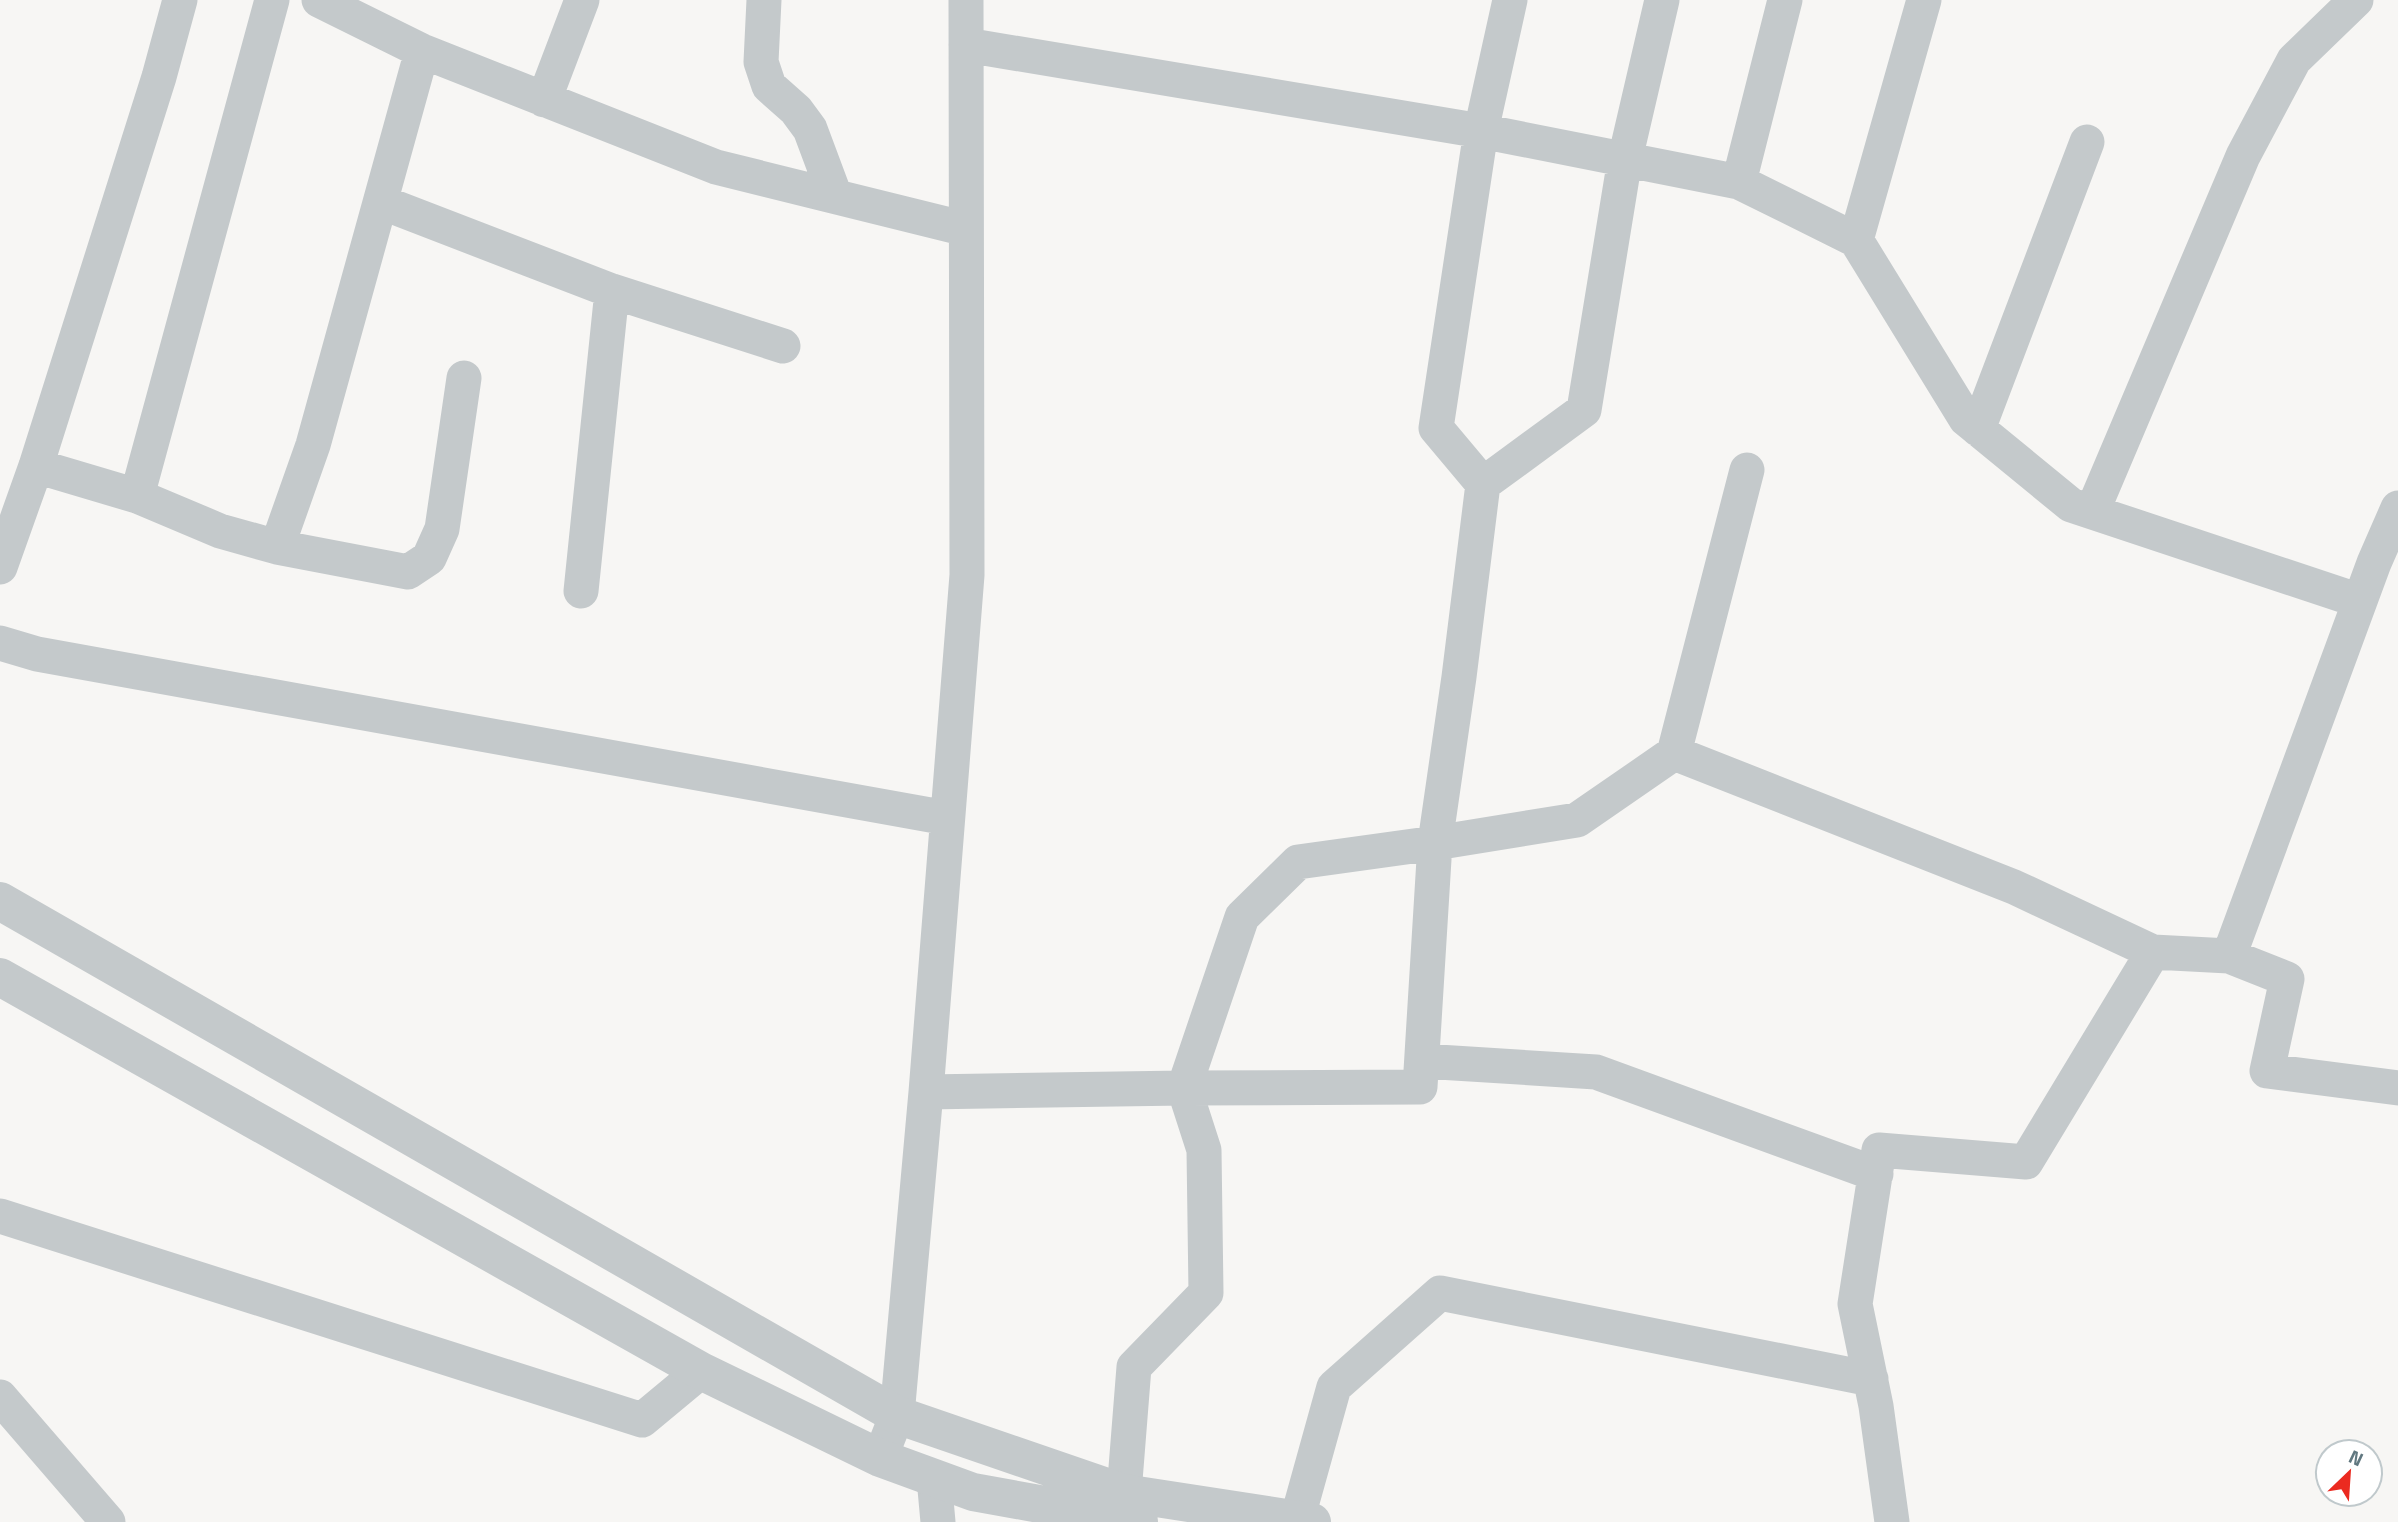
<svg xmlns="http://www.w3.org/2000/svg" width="2398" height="1522" font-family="'Titillium Web',sans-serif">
  <rect width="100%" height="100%" fill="#f7f6f4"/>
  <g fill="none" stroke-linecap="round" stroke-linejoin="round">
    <path stroke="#c4c9cb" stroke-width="35" d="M319 0 422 51 716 167 966 229
      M764 0 761 62 769 86 796 110 810 129 835 196
      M966 45 1481 131 1739 182 1856 240 1924 0
      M544 100 582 0
      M1739 182 1785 0
      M381 202 612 291 783 346
      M1856 240 1966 419 2071 505 2360 601
      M1978 429 2087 142
      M36 466 137 496 220 531 277 547 408 572 429 558 442 529 464 378
      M1483 484 1584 410 1625 159 1662 0
      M137 496 272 0
      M2092 512 2243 156 2294 60 2356 0
      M277 547 313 445 422 51
      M0 567 36 466 159 77 180 0
      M581 591 612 291
      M0 643 37 654 947 818
      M1674 753 1747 470
      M2153 952 2229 956 2374 563 2398 508
      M2229 956 2287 979 2267 1071 2398 1088
      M1422 1061 1596 1072 1876 1174
      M926 1092 1184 1088 1242 917 1298 862 1435 843 1459 677 1483 484 1436 428 1481 131 1510 0
      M0 1216 642 1420 701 1371
      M0 1397 108 1522
      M880 1458 897 1415 926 1092 967 575 966 0
      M934 1478 938 1522
      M1124 1493 1134 1367 1206 1293 1204 1150 1184 1088 1420 1087 1435 843 1577 820 1674 753 2014 887 2153 952 2026 1162 1879 1150 1855 1304 1876 1406 1892 1522
      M1297 1520 1334 1387 1440 1293 1871 1379"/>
    <path stroke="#c4c9cb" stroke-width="38" d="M0 901 897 1415 1124 1493 1312 1522
      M0 977 701 1371 880 1458 973 1492 1139 1522"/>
  </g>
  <g transform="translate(2349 1473) rotate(25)"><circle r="33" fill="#ffffff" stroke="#c0c9cc" stroke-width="2"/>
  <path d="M0-5L12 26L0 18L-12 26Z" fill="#eb2a20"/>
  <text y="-10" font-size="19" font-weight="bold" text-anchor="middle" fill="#617880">N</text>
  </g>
</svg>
